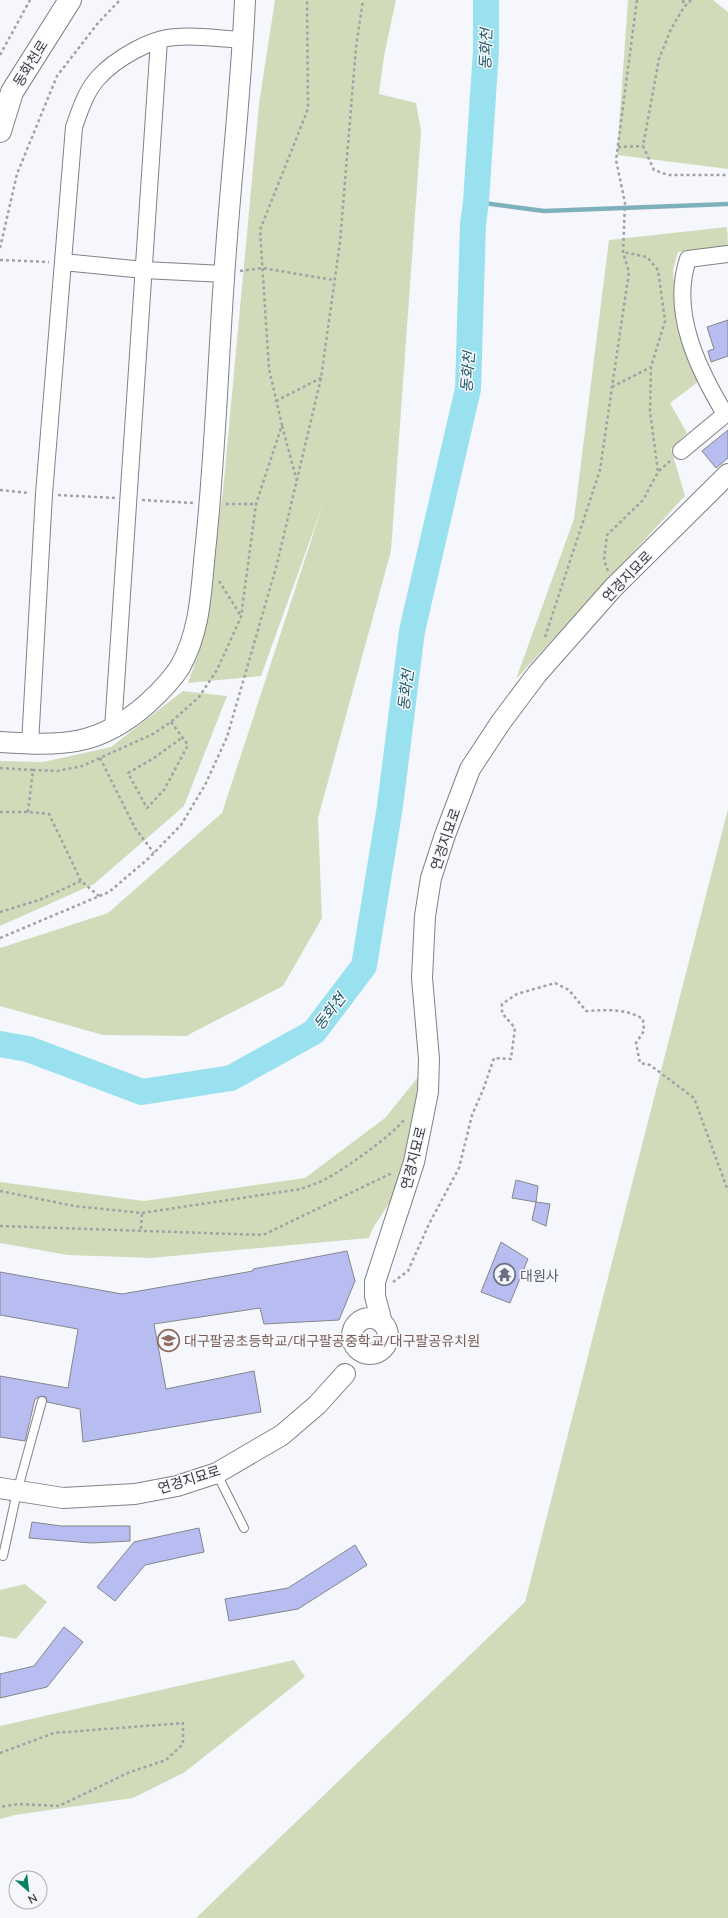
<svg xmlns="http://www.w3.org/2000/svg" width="728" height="1918" font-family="Lato,'Noto Sans KR',sans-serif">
  <rect width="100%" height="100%" fill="#f6f7fc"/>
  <path fill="#d1dbba" d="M275 0H396L384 56 379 94 416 103 421 131 391 551 318 818 322 918 283 986 186 1036 103 1035 0 1006V948L108 913 222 813 323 504 261 676 188 683 198 655 223 491 259 104Z
    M628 0H713L728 12V169L617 155Z
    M727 227 728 246 678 252 673 270 677 326 698 382 670 403 687 433 671 449 685 496 516 679 574 519 609 240Z
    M183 691 227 696 184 806 94 884 0 926V761L43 762 111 747Z
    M728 809V1918H196L525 1602Z
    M419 1076 417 1123 403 1182 373 1228 369 1238 151 1258 68 1255 0 1243V1182L144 1201 305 1178 385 1118Z
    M25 1584 47 1602 16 1639 0 1636V1590Z
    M294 1660 305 1677 185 1772 133 1798 15 1815 0 1819V1726Z"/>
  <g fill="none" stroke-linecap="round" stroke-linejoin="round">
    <path stroke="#7eb0bb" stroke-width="4.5" d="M476 202 544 211 728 204"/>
    <path stroke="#9ae1f0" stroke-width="26" d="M0 1044 28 1049 142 1092 231 1078 314 1032 364 966 390 806 412 631 468 389 473 224 476 202 486 50V0"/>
  </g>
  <path fill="#b8bdf1" stroke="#85868a" d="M728 320V356L711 362 708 351 714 349 707 327Z
    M728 430V458L716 468 702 451Z
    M516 1180 538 1186 536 1202 512 1198Z
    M536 1202 550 1204 546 1226 532 1220Z
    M501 1242 528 1259 510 1303 481 1292Z
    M347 1251 355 1281 339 1320 264 1324 260 1308 154 1324 166 1389 254 1371 261 1412 83 1442 80 1409 47 1402 46 1397 41 1396 35 1399 25 1441 0 1437V1376L68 1388 78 1329 0 1315V1272L122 1294 253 1271V1269Z
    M32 1522 61 1526H130V1541L91 1543 29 1538Z
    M199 1528 204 1552 145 1565 115 1601 97 1587 134 1542Z
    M355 1545 367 1565 298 1609 229 1621 225 1599 288 1588Z
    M64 1627 83 1642 47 1687 0 1698V1674L34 1666Z"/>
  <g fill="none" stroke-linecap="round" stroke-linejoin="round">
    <defs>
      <path id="service" d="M217 1474 244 1528
        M3 1556 17 1492 42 1401"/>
      <path id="minor" d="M63 262 144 270 224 274
        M725 414C698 369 670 312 688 259L728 254
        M681 451 728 412
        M113 729 159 40
        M30 744 44 494 74 127C80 110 86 91 98 78 115 59 151 38 176 37 198 35 221 39 243 40"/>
      <path id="tertiary" d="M0 742C62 746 99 747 148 703 160 692 171 681 180 667 202 628 201 585 206 542 215 455 218 366 224 278 230 185 241 93 245 0
        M352 1336a18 18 0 1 1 36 0a18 18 0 1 1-36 0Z
        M382 1323 375 1296V1282L414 1162 428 1092 429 1059 422 978 425 916 431 878 445 835 470 769 501 722 537 674 613 588 728 474
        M0 1488 63 1498 135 1494 177 1486 217 1473 282 1435 317 1405 345 1374"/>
      <path id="secondary" d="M0 131 12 92 70 0"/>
    </defs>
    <use href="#service" stroke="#818186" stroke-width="10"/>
    <use href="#minor" stroke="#818186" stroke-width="18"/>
    <use href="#tertiary" stroke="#818186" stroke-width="22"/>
    <use href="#secondary" stroke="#818186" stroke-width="24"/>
    <path stroke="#a1a2a5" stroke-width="2.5" stroke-dasharray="3 3" stroke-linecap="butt" d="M683 0 684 6
      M691 0 684 7 671 29 659 59 643 146 654 170 668 175H728
      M0 55 30 0
      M618 147 643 146
      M0 248 17 174 57 76 98 23 120 0
      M0 260 49 262
      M240 271 262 268 334 280
      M612 387 651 367
      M276 401 321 378
      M282 426 297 481
      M659 471 671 460
      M0 490 29 493
      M58 495 115 498
      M142 500 193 503
      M226 504H256
      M608 571 604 560 607 535 643 500 658 472 650 411 651 367 665 321 658 270 647 257 623 252
      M219 581 241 616
      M545 637 600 470 612 387 629 272 623 252 625 203 616 160 637 0
      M171 722 188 745 164 790 147 808 128 773 154 758 183 737
      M100 758 135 828 154 853
      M0 768 33 770
      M0 812H28L49 814 81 881 99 896
      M28 812 33 770 57 771 82 766 153 734 171 722 199 697 217 670 241 617 256 504 282 425 269 369 260 230 308 109 307 0
      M0 912 39 900 81 881
      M0 938 109 892 149 858 181 825 205 785 227 737 277 564 321 378 340 242 356 47 363 0
      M0 1191 74 1206 142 1213 301 1189C308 1186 316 1184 324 1180 345 1169 390 1137 405 1119
      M0 1226 263 1235 392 1173
      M141 1229 142 1213
      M393 1282 408 1271 429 1224 459 1168 472 1115 483 1090 494 1058 511 1059 515 1028 502 1013V1004L517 994 555 983 569 990 586 1011C607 1010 625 1008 643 1019L644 1031 636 1043 640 1063 650 1065 694 1098 728 1191
      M0 1753 54 1733 183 1723V1744L166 1760 130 1772 59 1806 18 1804 0 1807"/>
    <use href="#service" stroke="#fff" stroke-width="8"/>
    <use href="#minor" stroke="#fff" stroke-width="16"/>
    <use href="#tertiary" stroke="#fff" stroke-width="20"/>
    <use href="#secondary" stroke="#fff" stroke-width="22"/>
  </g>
  <defs>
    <symbol id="temple-ring" viewBox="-11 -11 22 22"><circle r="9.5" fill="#f6f7fc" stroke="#6b7280" stroke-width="1.5"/><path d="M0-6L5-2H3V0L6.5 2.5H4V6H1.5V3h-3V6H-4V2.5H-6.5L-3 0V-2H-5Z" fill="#6b7280"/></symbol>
    <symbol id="school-ring" viewBox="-11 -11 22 22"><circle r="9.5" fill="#f6f7fc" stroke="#8d6e63" stroke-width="1.5"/><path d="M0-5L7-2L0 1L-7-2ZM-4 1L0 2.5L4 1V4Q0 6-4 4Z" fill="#8d6e63"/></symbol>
  </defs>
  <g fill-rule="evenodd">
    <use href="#temple-ring" x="492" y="1262" width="25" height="25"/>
    <use href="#school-ring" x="156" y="1328" width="25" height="25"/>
  </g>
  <g text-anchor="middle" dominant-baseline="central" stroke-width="3" stroke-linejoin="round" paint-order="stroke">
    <g font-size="14" fill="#3c3c3e" stroke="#f6f7fc">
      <text transform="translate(30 63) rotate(-58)">동화천로</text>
      <text transform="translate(627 576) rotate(-46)">연경지묘로</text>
      <text transform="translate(445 839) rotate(-71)">연경지묘로</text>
      <text transform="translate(413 1158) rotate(-76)">연경지묘로</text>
      <text transform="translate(189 1479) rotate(-17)">연경지묘로</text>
    </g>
    <g font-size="14" fill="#5b616d" stroke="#f6f7fc" text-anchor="start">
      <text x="520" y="1275">대원사</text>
    </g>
    <g font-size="14" fill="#785e54" stroke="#f6f7fc" text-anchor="start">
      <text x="184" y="1340">대구팔공초등학교/대구팔공중학교/대구팔공유치원</text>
    </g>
    <g font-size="15" font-style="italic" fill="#205a66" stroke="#f6f7fc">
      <text transform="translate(485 49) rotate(-88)">동화천</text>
      <text transform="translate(467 372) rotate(-86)">동화천</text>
      <text transform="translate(405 690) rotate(-83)">동화천</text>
      <text transform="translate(329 1011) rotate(-52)">동화천</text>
    </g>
  </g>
  <g transform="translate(28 1890) rotate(152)"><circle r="19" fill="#f6f7fc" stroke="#acacb0"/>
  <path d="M0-3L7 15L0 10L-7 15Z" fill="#068160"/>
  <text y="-6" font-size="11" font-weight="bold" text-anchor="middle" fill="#3c3c3e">N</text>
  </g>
</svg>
